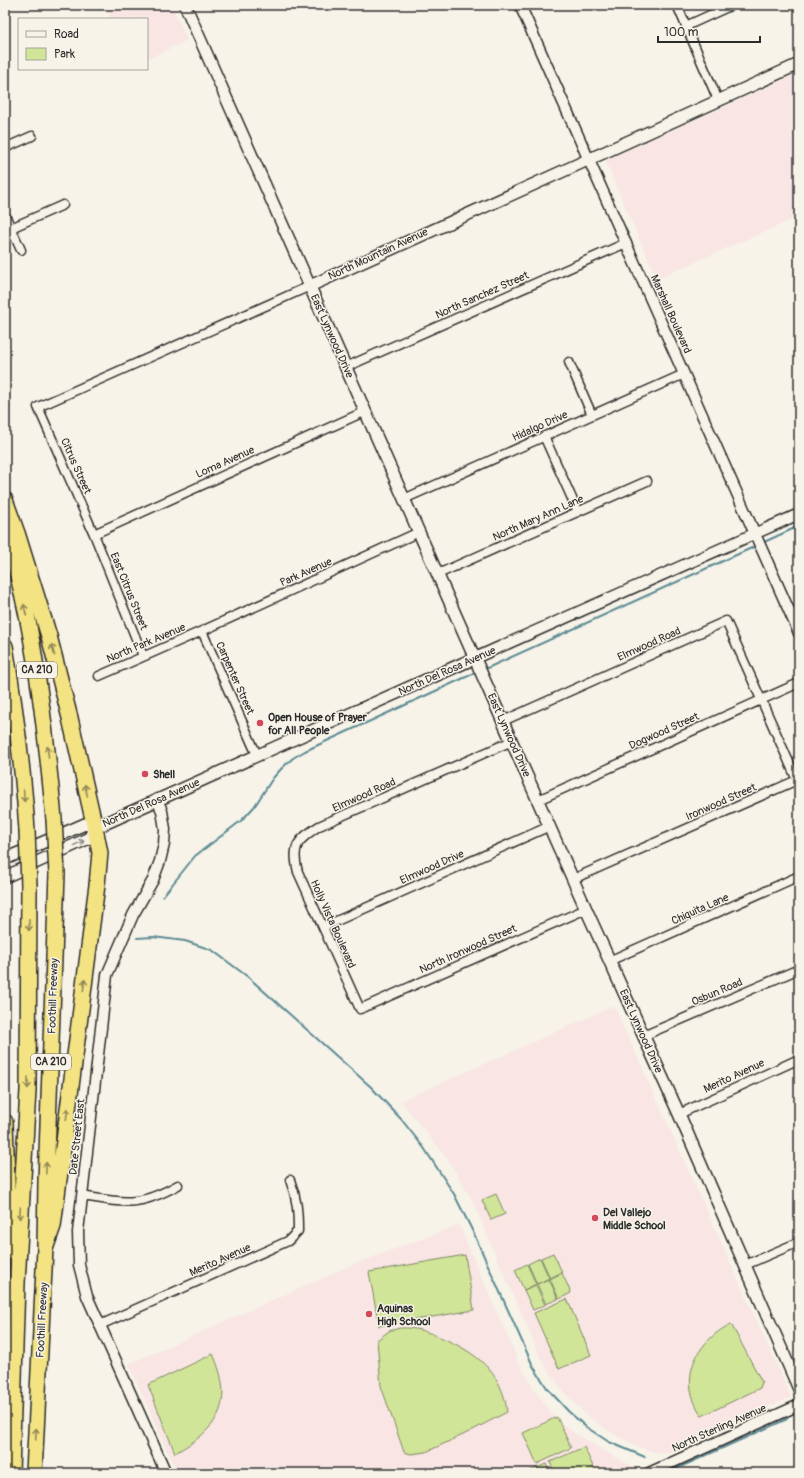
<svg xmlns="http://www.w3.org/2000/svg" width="804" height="1478" font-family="Pangolin,sans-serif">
  <rect width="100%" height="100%" fill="#f7f3e8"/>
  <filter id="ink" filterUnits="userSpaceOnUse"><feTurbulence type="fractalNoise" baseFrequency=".025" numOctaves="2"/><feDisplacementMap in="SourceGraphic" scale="8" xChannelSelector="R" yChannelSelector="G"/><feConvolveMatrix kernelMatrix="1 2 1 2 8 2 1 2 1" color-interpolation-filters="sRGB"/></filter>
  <g filter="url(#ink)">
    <path fill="#f8e5e4" d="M104 5H171L187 40 147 59V19H111Z
      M799 73V216L657 279 606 162V160Z
      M614 1006 791 1397 667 1453 654 1452 636 1446 607 1430 584 1413 562 1390 542 1361 471 1198 447 1158 401 1101Z
      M459 1225 519 1363 535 1391 555 1419 579 1436 631 1466 616 1473H177L129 1364 352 1265Z"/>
    <path fill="#d1e599" stroke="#7e8862" d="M496 1194 505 1214 491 1220 482 1200Z
      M553 1253 562 1272 550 1278 541 1258Z
      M465 1255 474 1310 379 1326 369 1272Z
      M540 1258 549 1278 537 1284 528 1264Z
      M527 1264 536 1284 524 1290 515 1270Z
      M562 1273 571 1293 559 1299 550 1279Z
      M549 1279 558 1299 546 1304 537 1284Z
      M536 1285 545 1305 533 1310 524 1290Z
      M567 1299 591 1355 559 1369 534 1313Z
      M731 1324 762 1382 760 1388 702 1416C677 1380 695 1342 731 1324Z
      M400 1328C415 1327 428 1332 442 1338 476 1352 503 1373 507 1412L467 1433 426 1452 411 1454 404 1452 381 1386 377 1340 389 1331Z
      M213 1354C235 1403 219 1429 175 1453L148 1385Z
      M557 1417 571 1448 537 1464 523 1433Z
      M584 1447 596 1473H555L550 1462Z
      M546 1464 550 1473H525Z"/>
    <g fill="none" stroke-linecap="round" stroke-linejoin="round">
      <path stroke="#5c8b94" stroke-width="2" d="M762 543 799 526
        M483 670 756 546
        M163 896 195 856 242 820 254 807 273 778 282 768 293 758 305 751 477 672
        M137 938 153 937 185 941 212 950 248 977 371 1087 401 1119 424 1148 454 1194 474 1234 533 1366 547 1388 568 1411 586 1427 609 1442 645 1457
        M669 1472 787 1419"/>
      <defs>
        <path id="minor" d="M677 5 718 100
          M686 26 732 5
          M5 148 32 136
          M5 215 21 250
          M11 228 63 205
          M569 362 592 415
          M346 367 626 243
          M544 436 578 512
          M404 499 684 374
          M94 534 366 411
          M438 574 647 481
          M202 631 257 755
          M143 656 94 534 38 407 310 286
          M99 676 202 631 419 532
          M503 721 726 621 797 780 573 879
          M512 741 319 826C298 840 291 845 298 872L360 1009 586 909
          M538 800 799 683
          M323 927 550 826
          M609 961 799 876
          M643 1036 799 969
          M679 1114 799 1059
          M82 1196C125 1203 139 1207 178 1185
          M745 1265 799 1242
          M100 1325 288 1241 298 1231C298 1211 297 1198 290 1180"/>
        <path id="tertiary" d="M520 5 799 633
          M475 658 799 514
          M157 799 162 811 165 829 164 844 160 861 153 880 133 915 107 975 78 1232 79 1265 87 1296 166 1473
          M649 1473 799 1405"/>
        <path id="secondary" d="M185 5 586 909 679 1114 799 1389
          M310 286 799 64
          M5 859 85 824 95 828
          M5 877 89 838 95 828 475 658"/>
        <path id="motorway" d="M5 500 17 533 49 636 70 718 95 828 100 853 97 885 53 1226 45 1249
          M6 528C14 561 23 593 29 626 41 690 48 754 54 819
          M5 646C15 707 23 768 27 830
          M5 1122 9 1244 11 1252
          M11 1473 17 1283 28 1090 29 886
          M34 1473 45 1249 46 1182 57 874"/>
      </defs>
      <use href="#minor" stroke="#2b2b2b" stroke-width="11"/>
      <use href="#tertiary" stroke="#2b2b2b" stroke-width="13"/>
      <use href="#secondary" stroke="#2b2b2b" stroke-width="14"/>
      <use href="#motorway" stroke="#2b2b2b" stroke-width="18"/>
      <use href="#minor" stroke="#f7f3e8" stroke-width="8"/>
      <use href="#tertiary" stroke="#f7f3e8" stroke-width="10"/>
      <use href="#secondary" stroke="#f7f3e8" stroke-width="11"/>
      <use href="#motorway" stroke="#f4e382" stroke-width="15"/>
      <defs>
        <path id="motorway-bridge" d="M54 819 57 874
          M27 830 29 886"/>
      </defs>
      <use href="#motorway-bridge" stroke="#2b2b2b" stroke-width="18" stroke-linecap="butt"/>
      <use href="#motorway-bridge" stroke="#f4e382" stroke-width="15"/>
    </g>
    <defs><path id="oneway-shaft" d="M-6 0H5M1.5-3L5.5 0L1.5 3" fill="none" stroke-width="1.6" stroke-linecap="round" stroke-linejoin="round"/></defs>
    <g stroke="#908756">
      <use href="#oneway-shaft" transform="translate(25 610) rotate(-103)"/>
      <use href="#oneway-shaft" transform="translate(53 650) rotate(-105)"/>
      <use href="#oneway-shaft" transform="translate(48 752) rotate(-96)"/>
      <use href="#oneway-shaft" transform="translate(86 790) rotate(-103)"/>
      <use href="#oneway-shaft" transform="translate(24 796) rotate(86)"/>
      <use href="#oneway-shaft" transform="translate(29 925) rotate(90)"/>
      <use href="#oneway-shaft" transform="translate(84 985) rotate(-83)"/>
      <use href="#oneway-shaft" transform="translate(28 1083) rotate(91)"/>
      <use href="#oneway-shaft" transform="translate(67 1114) rotate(-83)"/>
      <use href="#oneway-shaft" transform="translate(46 1168) rotate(-88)"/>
      <use href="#oneway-shaft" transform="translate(20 1213) rotate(93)"/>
      <use href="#oneway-shaft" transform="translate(36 1434) rotate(-87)"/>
    </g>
    <use stroke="#918f8a" href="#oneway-shaft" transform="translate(79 843) rotate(-25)"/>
  </g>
  <g fill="#d1495b" stroke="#f7f3e8" stroke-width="1.5">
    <circle cx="260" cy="723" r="4"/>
    <circle cx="145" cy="774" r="4"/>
    <circle cx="595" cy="1218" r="4"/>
    <circle cx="369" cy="1314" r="4"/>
  </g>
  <g text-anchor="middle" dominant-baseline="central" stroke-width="3" stroke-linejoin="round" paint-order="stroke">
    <g fill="#f7f3e8" stroke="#686764" stroke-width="1">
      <rect x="17" y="662" width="40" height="16" rx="3"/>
      <rect x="31" y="1054" width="40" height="16" rx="3"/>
    </g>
    <g font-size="10" font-weight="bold" fill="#2b2b2b">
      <text x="37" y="670">CA 210</text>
      <text x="51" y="1062">CA 210</text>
    </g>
    <g font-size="11" fill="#2b2b2b" stroke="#f7f3e8">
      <text transform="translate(378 254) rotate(-25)">North Mountain Avenue</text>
      <text transform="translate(482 295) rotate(-24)">North Sanchez Street</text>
      <text transform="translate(671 314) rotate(66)">Marshall Boulevard</text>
      <text transform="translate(332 336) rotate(66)">East Lynwood Drive</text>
      <text transform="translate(540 426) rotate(-24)">Hidalgo Drive</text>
      <text transform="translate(225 462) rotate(-24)">Loma Avenue</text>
      <text transform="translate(76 466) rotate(66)">Citrus Street</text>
      <text transform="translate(538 518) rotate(-24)">North Mary Ann Lane</text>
      <text transform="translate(306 572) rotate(-24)">Park Avenue</text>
      <text transform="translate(129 591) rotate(68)">East Citrus Street</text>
      <text transform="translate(146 643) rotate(-23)">North Park Avenue</text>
      <text transform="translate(649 644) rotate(-24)">Elmwood Road</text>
      <text transform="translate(447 671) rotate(-24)">North Del Rosa Avenue</text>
      <text transform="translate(235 678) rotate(66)">Carpenter Street</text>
      <text transform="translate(664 731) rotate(-24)">Dogwood Street</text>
      <text transform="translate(509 735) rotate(66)">East Lynwood Drive</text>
      <text transform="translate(364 795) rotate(-24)">Elmwood Road</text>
      <text transform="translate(721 802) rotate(-24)">Ironwood Street</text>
      <text transform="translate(151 803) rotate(-24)">North Del Rosa Avenue</text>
      <text transform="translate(432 867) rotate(-24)">Elmwood Drive</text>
      <text transform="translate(700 909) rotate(-24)">Chiquita Lane</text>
      <text transform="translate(333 924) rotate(66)">Holly Vista Boulevard</text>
      <text transform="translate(468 949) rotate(-24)">North Ironwood Street</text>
      <text transform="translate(717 992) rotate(-23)">Osbun Road</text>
      <text transform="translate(53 996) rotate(-88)">Foothill Freeway</text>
      <text transform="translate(641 1031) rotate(66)">East Lynwood Drive</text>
      <text transform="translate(734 1076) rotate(-25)">Merito Avenue</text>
      <text transform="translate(77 1137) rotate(-84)">Date Street East</text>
      <text transform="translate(220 1260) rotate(-24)">Merito Avenue</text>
      <text transform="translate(42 1320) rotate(-87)">Foothill Freeway</text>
      <text transform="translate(719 1428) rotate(-24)">North Sterling Avenue</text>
    </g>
    <g font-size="11" font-weight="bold" fill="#2b2b2b" stroke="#f7f3e8" text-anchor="start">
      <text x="268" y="717">Open House of Prayer<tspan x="268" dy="13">for All People</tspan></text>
      <text x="153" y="774">Shell</text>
      <text x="603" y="1212">Del Vallejo<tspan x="603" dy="13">Middle School</tspan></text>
      <text x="377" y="1308">Aquinas<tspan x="377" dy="13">High School</tspan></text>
    </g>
  </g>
  <rect width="804" height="1478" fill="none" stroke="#f7f3e8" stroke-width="20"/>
  <rect x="10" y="10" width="784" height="1458" fill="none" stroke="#2b2b2b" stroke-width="1.5" filter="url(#ink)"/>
  <rect x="18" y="18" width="130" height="52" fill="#f7f3e8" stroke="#a5a39c"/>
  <rect x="26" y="31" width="20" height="6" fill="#f7f3e8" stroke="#a5a39c"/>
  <text x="54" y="38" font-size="12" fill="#2b2b2b">Road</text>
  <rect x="26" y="48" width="20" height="12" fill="#d1e599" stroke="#a5a39c"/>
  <text x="54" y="58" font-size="12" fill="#2b2b2b">Park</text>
  <path d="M658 36v6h102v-6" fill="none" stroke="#2b2b2b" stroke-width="2"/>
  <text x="664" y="36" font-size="12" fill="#2b2b2b" stroke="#f7f3e8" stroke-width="3" paint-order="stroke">100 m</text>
</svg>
